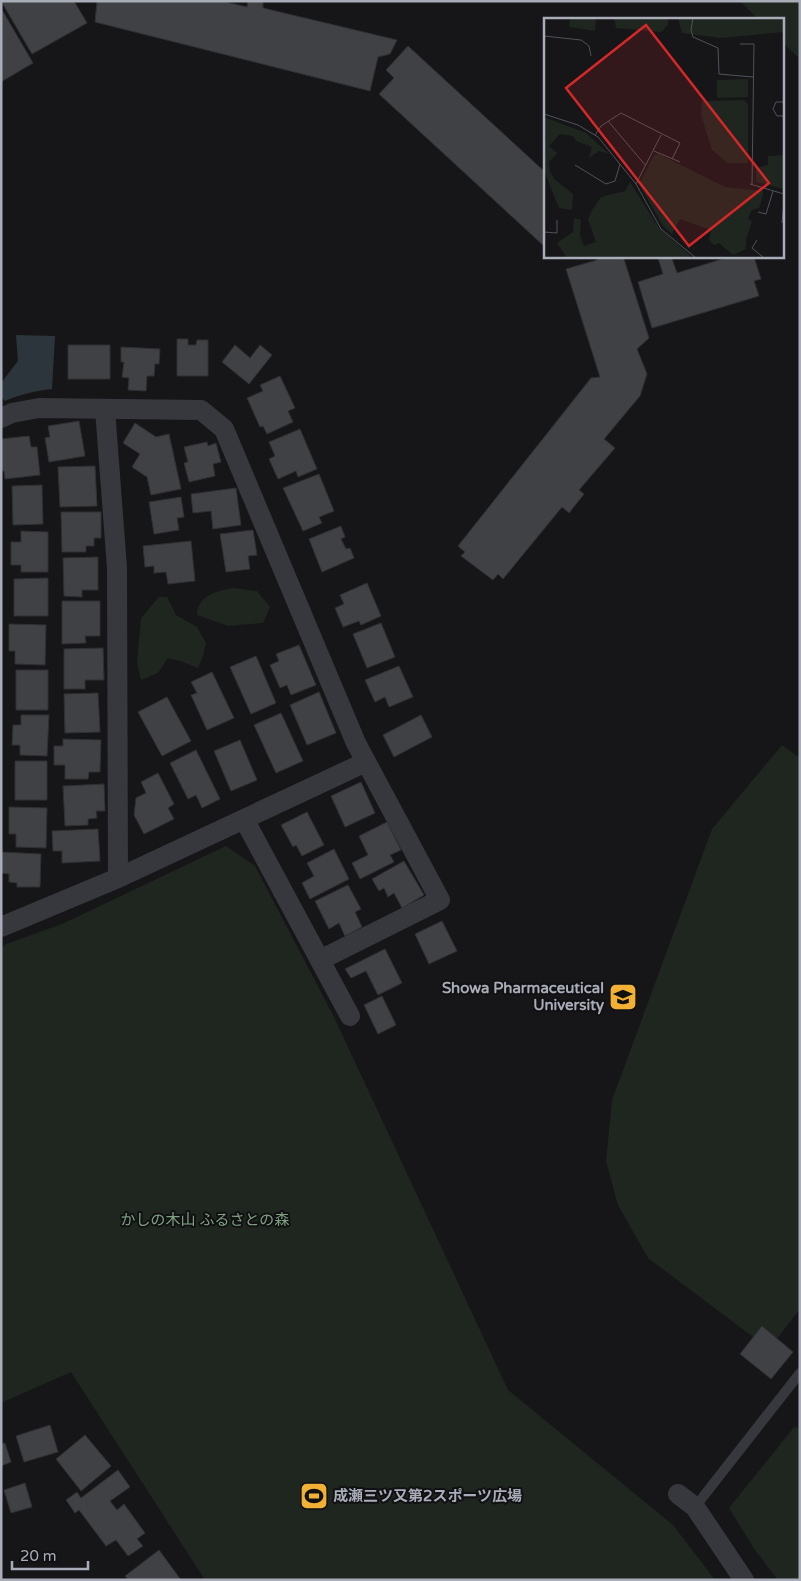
<svg xmlns="http://www.w3.org/2000/svg" width="801" height="1581" font-family="'Varela Round','Noto Sans JP',sans-serif">
  <rect width="100%" height="100%" fill="#161618"/>
  <path fill="#1e261f" d="M740 1H800V59L782 42V19H758Z
    M233 588 257 591 270 607 263 623 228 626 197 615C198 595 217 591 233 588Z
    M159 597H167L176 615 197 627 206 643 203 656 198 668 180 661 168 658 158 673 141 680 137 663 141 618Z
    M782 745 800 758V1309L769 1349 648 1258 618 1205 606 1161 612 1100 712 829Z
    M226 846 255 866 334 1017 508 1390 673 1525 715 1580H205L71 1372 1 1403V948L6 944 62 924Z
    M794 1427 800 1429V1580H778L755 1550 729 1508Z"/>
  <path fill="#2c353c" d="M16 335 55 336 52 389C35 391 21 394 5 401L1 397V383L18 361Z"/>
  <path fill="#404145" stroke="#303034" d="M1 1H74L87 23 32 54Z
    M95 1H222L247 7 248 1H263V8L397 40 390 54 378 57 370 91 95 22 97 2Z
    M1 8 33 63 1 82Z
    M408 46 545 172V247L379 94 394 78 386 70Z
    M596 256H623L649 338 637 349 647 374 640 396 604 439 615 448 579 490 584 494 569 513 562 507 503 579 498 574 493 580 461 556 465 552 458 546 591 378 600 377 566 269 597 260Z
    M665 256H671L677 273 732 256H746L747 259 754 257 761 279 754 281 759 296 652 328 638 282 663 274 658 258Z
    M177 339H188V345H196L197 340H208V376H177Z
    M68 345H110V379H68Z
    M235 345 250 358 260 345 272 355 249 384 222 362Z
    M121 347 160 349 159 364H155L154 376H147L146 391 128 390 129 378 122 377 124 362H121Z
    M280 376 295 408 288 411 293 422 267 434 263 426 260 427 247 398 263 391 260 385Z
    M79 421 85 456 49 462 45 438 50 437 48 426Z
    M135 423 156 437 169 434 181 489 151 495 147 477 132 467 140 454 123 443Z
    M300 429 317 469 298 477 296 471 278 479 269 459 275 456 269 442Z
    M29 436 31 447H37L40 475 5 479 4 471H1V439Z
    M207 442 208 446 216 443 221 462 213 464 215 476 189 482 184 463 188 462 184 447Z
    M95 466 97 506 60 507 58 467Z
    M319 474 334 511 319 517 322 523 303 531 283 488Z
    M42 485 43 524 13 525 12 486Z
    M236 488 241 525 213 529 211 511 193 513 191 494Z
    M181 497 184 517 177 518 179 530 154 534 149 502Z
    M61 512H101V538H94V546H86V552H62Z
    M341 526 345 537 341 539 346 549 350 548 354 558 322 572 309 539Z
    M253 530 257 555 248 556 250 569 226 572 220 534Z
    M21 531 48 532V572H21V565H11V542H21Z
    M191 541 195 581 168 584 166 572 154 573V566L145 567 143 546Z
    M98 557V590H82V597L64 596 63 558Z
    M48 578V616H14V579Z
    M367 583 381 616 361 625 359 621 343 627 335 608 344 604 340 595Z
    M62 601H100V636H85L86 643 62 644Z
    M381 623 395 657 367 668 353 634Z
    M9 624 46 625 45 665 15 664V651H9Z
    M299 645 316 685 291 695 287 685 280 688 270 665 279 661 276 654Z
    M103 648 104 680H85V689H64V649Z
    M256 656 276 703 251 714 230 667Z
    M399 666 413 697 389 707 385 697 375 702 365 680Z
    M16 670H48V710H16Z
    M212 672 234 718 207 730 191 695 197 693 191 682Z
    M319 692 336 733 307 745 290 705Z
    M98 693 100 732 65 733 64 694Z
    M167 697 191 741 162 756 138 712Z
    M281 713 303 761 276 773 254 725Z
    M21 715H49L47 756 20 755V745H12L13 725H21Z
    M421 715 432 737 394 757 383 735Z
    M63 739 101 740 100 772H89L88 779H65V765H54V746H63Z
    M240 740 257 780 231 791 214 751Z
    M196 750 220 799 202 808 196 795 188 799 170 763Z
    M15 761H47V800H15Z
    M158 773 174 804 168 808 174 819 144 834 134 815 136 798 146 793 141 782Z
    M361 782 375 813 345 827 331 796Z
    M104 784 105 811H96L97 818 88 819V825L65 826 63 786Z
    M9 807 47 808 46 848 16 847V834H9Z
    M307 812 324 845 302 856 296 845 293 847 281 825Z
    M387 822 401 850 390 855 394 862 360 879 352 863 368 855 359 836Z
    M98 829 100 861 62 863V851H53L52 831Z
    M334 849 349 879 310 899 302 883 314 876 307 863Z
    M1 852 41 854 40 887H17V883L9 882V874L1 873Z
    M404 861 424 895 402 908 394 893 388 897 384 888 379 891 372 879Z
    M348 885 361 909 355 912 362 927 345 936 339 923 329 929 315 901Z
    M442 921 457 951 429 964 415 934Z
    M385 949 402 983 378 995 366 971 351 978 345 969Z
    M382 996 396 1025 378 1034 364 1005Z
    M762 1326 793 1352 771 1379 740 1354Z
    M50 1425 58 1452 24 1462 16 1436Z
    M85 1435 111 1466 81 1491 56 1459Z
    M5 1443 11 1462 1 1466V1444Z
    M118 1470 130 1487 110 1501 117 1510 124 1504 145 1533 137 1539 143 1546 128 1556 116 1540 106 1546 79 1510 75 1513 66 1500 77 1492 81 1498Z
    M25 1483 32 1507 11 1513 4 1490Z
    M159 1550 181 1580H128L125 1576Z"/>
  <g fill="none" stroke-linecap="round" stroke-linejoin="round">
    <path stroke="#37383d" stroke-width="10" d="M695 1507 800 1373"/>
    <path stroke="#37383d" stroke-width="20" d="M105 409 117 568 118 878
      M1 418 12 413 39 408 201 410 224 429 356 743 440 900 320 960
      M244 819 350 1016
      M1 927 118 878 366 762
      M678 1494 695 1507 744 1580"/>
  </g>
  <defs>
    <symbol id="university-square" viewBox="-11 -11 22 22"><rect x="-9" y="-9" width="18" height="18" rx="4" fill="#f2b134" stroke="#111113"/><path d="M0-5L7-2L0 1L-7-2ZM-4 1L0 2.5L4 1V4Q0 6-4 4Z" fill="#111"/></symbol>
    <symbol id="stadium-square" viewBox="-11 -11 22 22"><rect x="-9" y="-9" width="18" height="18" rx="4" fill="#f2b134" stroke="#111113"/><path d="M0-5a6.5 5 0 1 0 0 10a6.5 5 0 1 0 0-10ZM-3.5-1.8h7v3.6h-7Z" fill="#111"/></symbol>
  </defs>
  <g fill-rule="evenodd">
    <use href="#university-square" x="607" y="981" width="32" height="32"/>
    <use href="#stadium-square" x="298" y="1480" width="32" height="32"/>
  </g>
  <g text-anchor="middle" dominant-baseline="central" stroke-width="4" stroke-linejoin="round" paint-order="stroke">
    <g font-size="15" font-weight="bold" fill="#a8adb8" stroke="#111113" text-anchor="end">
      <text x="604" y="988">Showa Pharmaceutical<tspan x="604" dy="17">University</tspan></text>
      <text x="333" y="1496" text-anchor="start">成瀬三ツ又第2スポーツ広場</text>
    </g>
    <g font-size="15" fill="#7fa381" stroke="#111113">
      <text x="205" y="1220">かしの木山 ふるさとの森</text>
    </g>
  </g>
  <g transform="translate(544 18)">
    <rect width="240" height="240" fill="#161618"/>
    <path d="M26 0H52L51 13 25 9ZM70 0H124V7L117 14 72 10ZM134 0H240V14L177 20 138 15ZM204 61V79L173 80V62ZM200 82 204 86V145H184L168 132 157 97 158 83ZM0 99 42 115 65 136 55 133 45 140 48 129 32 123 29 118 16 116 5 128 13 135 5 144 6 153 10 161 29 176 28 192 15 190 0 153ZM115 136 181 169 220 173 215 190 208 192 204 200 208 204 202 221V231L189 237 175 225 170 227 165 222 167 212 136 201 128 216 119 208 95 166 110 137ZM240 137V171L212 164V150L224 147V138ZM86 164 115 210 146 237 145 240H23L13 225 29 214 30 200 37 202 36 218 40 228 52 224 44 201 48 192 57 179 81 173Z" fill="#1e261f"/>
    <path fill="none" stroke="#505258" stroke-width="1" d="M149 0 147 12 149 19 174 30 175 56 209 59M0 18 37 22 45 28 47 38M196 26H210L208 166M240 84H232L229 91 233 98H240M0 96 34 107 54 119 92 166 117 211 152 240M64 103 102 148M51 117 57 108 77 95 136 125 128 141M110 133 136 144M31 147 62 166 71 163 76 146M92 166 117 117M206 166 240 176M214 194 222 196 229 173M238 205 240 183M0 214 13 215V202M213 222 208 230 220 240"/>
    <path fill="#d62828" fill-opacity="0.15" stroke="#d62828" stroke-width="2.5" d="M102 7 225 165 145 228 22 70Z"/>
    <rect width="240" height="240" fill="none" stroke="#a8adb8" stroke-width="2.5"/>
  </g>
  <rect width="801" height="1581" fill="none" stroke="#a8adb8" stroke-width="5"/>
  <path d="M12 1561v8h76v-8" fill="none" stroke="#a8adb8" stroke-width="2.5"/>
  <text x="20" y="1561" font-size="15" fill="#a8adb8" stroke="#111113" stroke-width="4" paint-order="stroke">20 m</text>
</svg>
